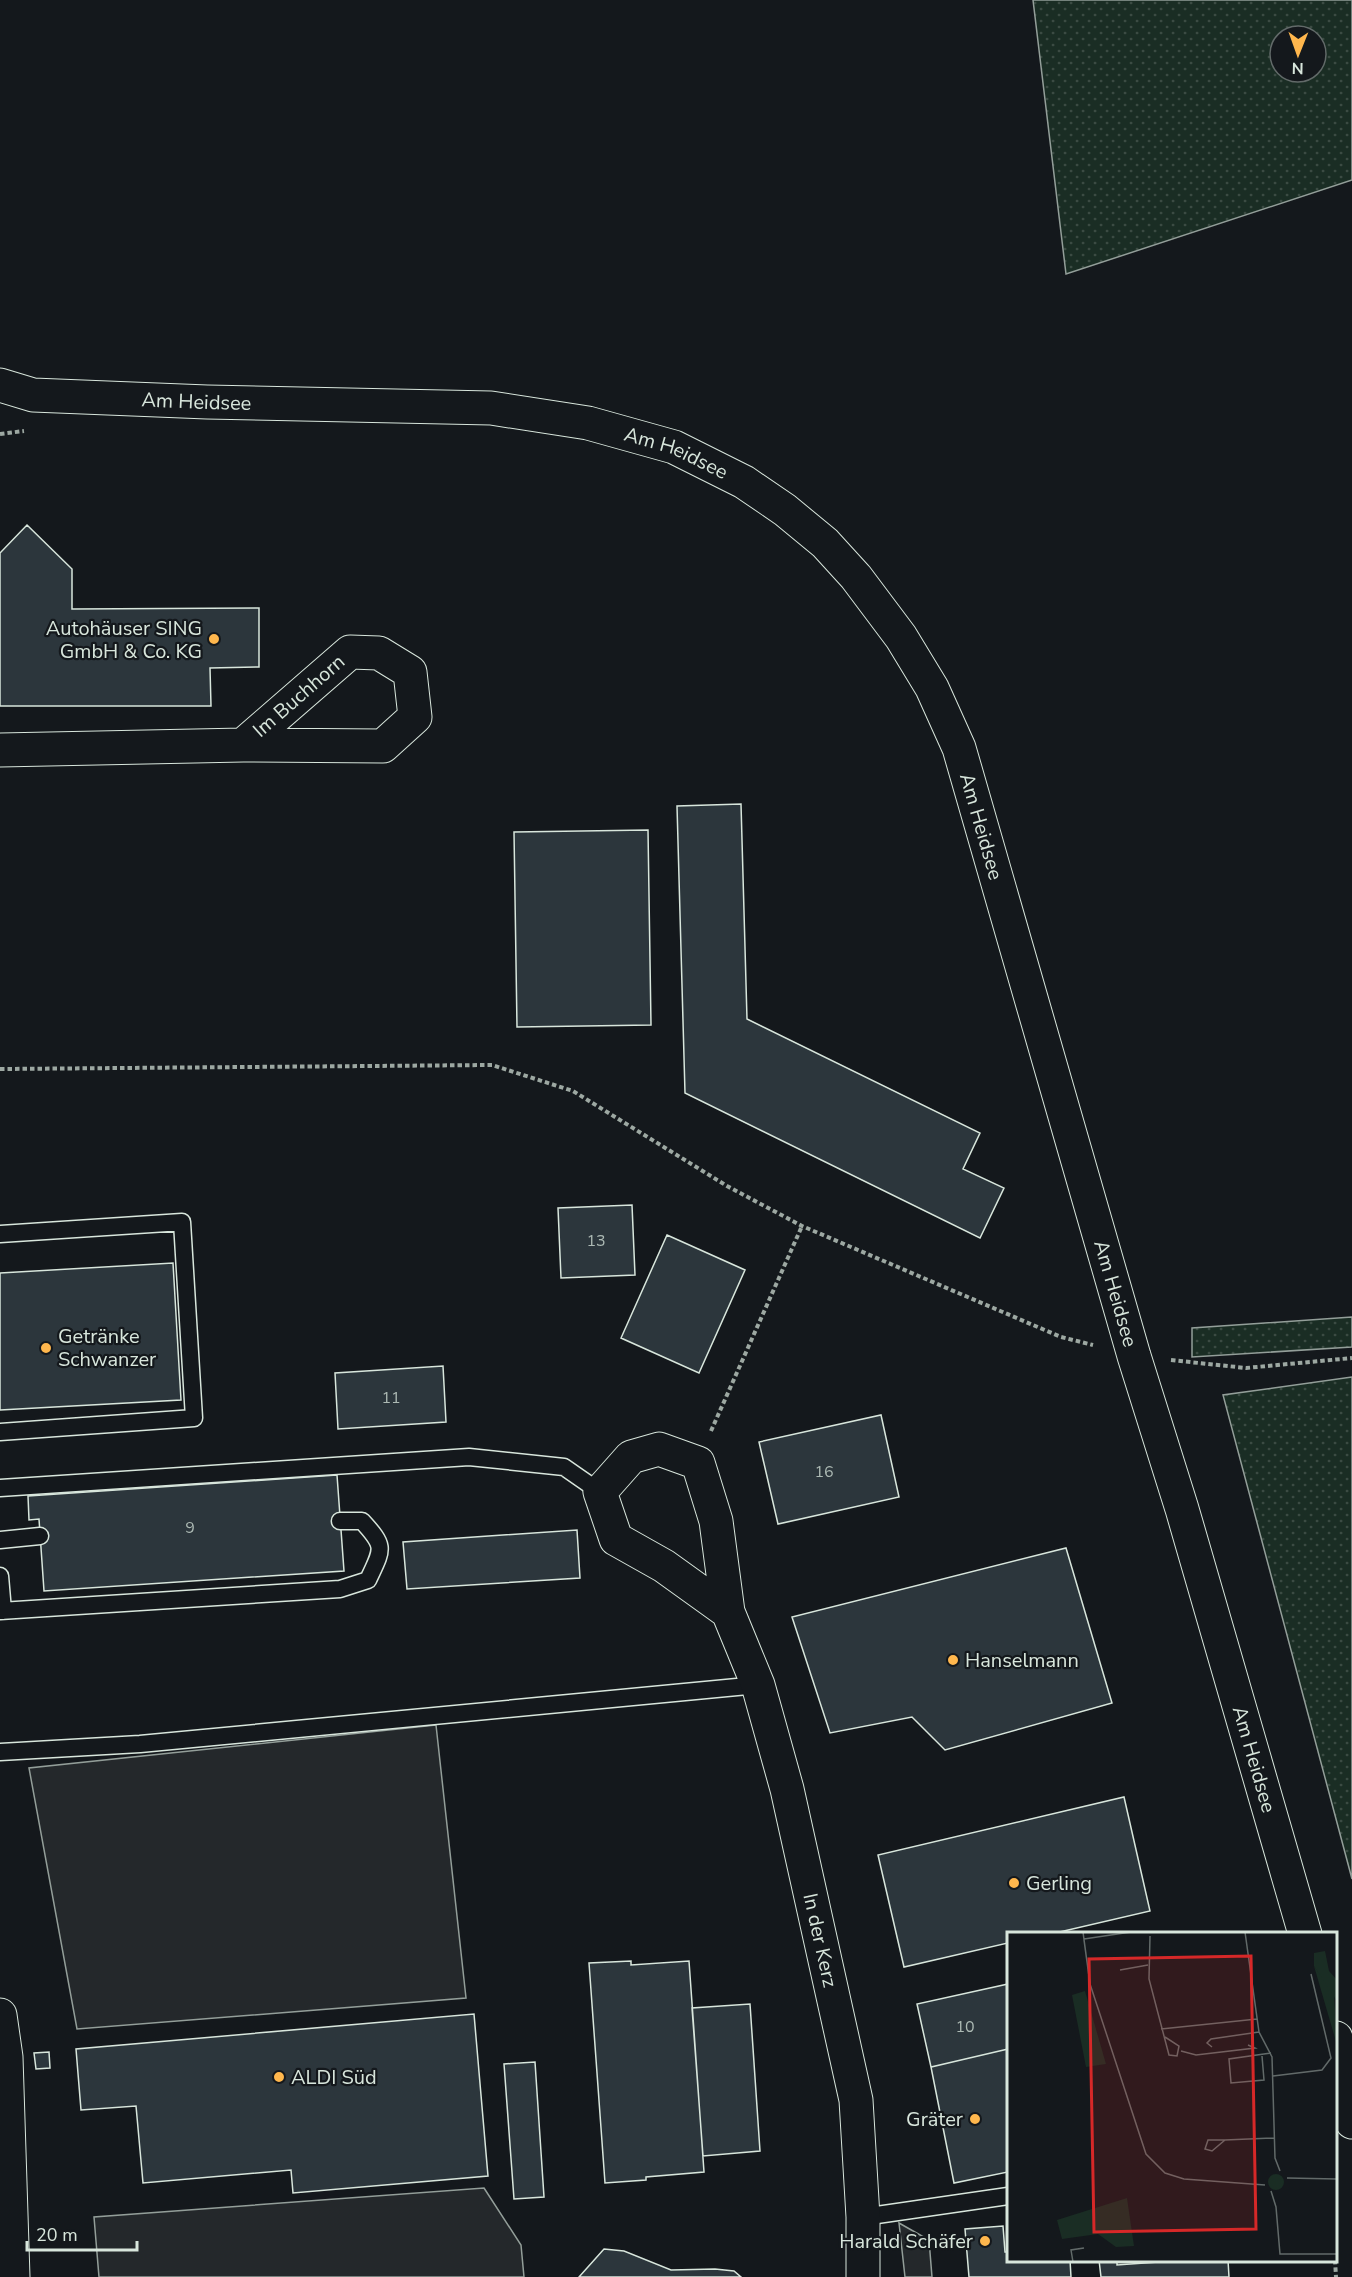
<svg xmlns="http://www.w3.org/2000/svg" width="1352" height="2277" font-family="'Nunito Sans',sans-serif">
  <defs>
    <pattern id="grass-dots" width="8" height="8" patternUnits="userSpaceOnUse" patternTransform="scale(1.5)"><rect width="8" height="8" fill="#1a2d24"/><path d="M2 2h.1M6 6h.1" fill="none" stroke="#3b4b43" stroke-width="1.8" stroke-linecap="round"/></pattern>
  </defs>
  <rect width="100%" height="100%" fill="#14181c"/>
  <path fill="url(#grass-dots)" stroke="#939e99" stroke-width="1.5" fill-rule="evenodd" d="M1033 0H1352V180L1066 274ZM1280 36H1316V72H1280Z
    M1352 1317V1347L1192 1357V1328Z
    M1352 1377V1879L1223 1395Z"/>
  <path fill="#24282b" stroke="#939e99" stroke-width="1.5" d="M436 1725 466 1998 77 2029 29 1768Z
    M484 2188 521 2245 524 2277H99L94 2217Z
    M899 2223 929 2240 932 2277H905Z"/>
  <path fill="#2c363c" stroke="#d8e6dc" stroke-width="1.5" d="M27 525 72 569V609L259 608V667L210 668 211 706H0V553Z
    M741 804 747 1019 980 1133 963 1169 1004 1188 980 1238 685 1093 677 806Z
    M648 830 651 1025 517 1027 514 832Z
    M632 1205 635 1275 561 1278 558 1208Z
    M667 1235 745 1270 699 1373 621 1338Z
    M173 1263 181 1400 0 1410V1273Z
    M443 1366 446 1422 338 1429 335 1373Z
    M881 1415 899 1497 778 1524 759 1442Z
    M337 1475 344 1571 44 1591 39 1519 29 1520 28 1496Z
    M577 1530 580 1578 407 1589 403 1542Z
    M1066 1548 1112 1703 945 1750 912 1717 830 1733 792 1617Z
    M1124 1797 1150 1911 1051 1934H1008V1943L904 1967 878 1855Z
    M631 1961V1965L689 1961 704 2172 646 2177V2180L605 2183 589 1963Z
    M1008 1984V2049L931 2067 917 2004Z
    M750 2004 760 2151 703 2156 692 2008Z
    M474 2014 488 2176 293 2193 291 2170 143 2183 136 2106 81 2110 76 2049Z
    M1008 2049V2172L954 2183 931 2067Z
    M49 2052 50 2068 36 2069 34 2053Z
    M535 2062 544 2197 514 2199 504 2064Z
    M1003 2226 1005 2252H1008V2260H1070L1071 2277H969L965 2229Z
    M604 2249 624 2251 671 2270 715 2269 734 2271 741 2277H579Z
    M1099 2260H1117V2265L1158 2262V2260H1228L1229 2277H1101Z"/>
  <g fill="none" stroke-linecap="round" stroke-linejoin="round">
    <defs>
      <path id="lane" d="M0 1234 182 1222 194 1418 0 1432
        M0 1488 469 1457 564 1467 600 1492
        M0 1540 40 1536
        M0 1576 3 1611
        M0 1611 340 1589 368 1580C383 1548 386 1547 362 1521H340
        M0 1752 140 1744 758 1685
        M863 2217 1008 2196"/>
      <g id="street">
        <path d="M0 750 243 745 383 746 415 717 410 672 379 653 350 652 243 745"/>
        <path id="s1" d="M728 1612 664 1566 616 1539 600 1492 631 1457 659 1449 698 1463 716 1521 728 1612 758 1685 787 1789 856 2100 863 2217V2277"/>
        <path d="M0 2015 6 2057 13 2277"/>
      </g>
      <g id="secondary">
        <path id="s2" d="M0 385 33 395 207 402 491 408 588 423 674 447 744 482 785 510 825 543 856 577 901 637 932 688 959 748 1134 1356 1182 1509 1305 1934"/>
        <path d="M1336 2038 1345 2069 1352 2122"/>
      </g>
    </defs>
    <use href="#lane" stroke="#d8e6dc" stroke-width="19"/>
    <use href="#street" stroke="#d8e6dc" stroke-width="35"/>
    <use href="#secondary" stroke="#d8e6dc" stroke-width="35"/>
    <path stroke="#9da8a2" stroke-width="4" stroke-dasharray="4.5 3" stroke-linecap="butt" d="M0 434 24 431
      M0 1069 492 1065 573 1091 727 1186 802 1226 1061 1337 1093 1345
      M1171 1360 1246 1368 1352 1358
      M711 1431 802 1226
      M1335 2260 1336 2277"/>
    <use href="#lane" stroke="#14181c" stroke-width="16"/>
    <use href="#street" stroke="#14181c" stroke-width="33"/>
    <use href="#secondary" stroke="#14181c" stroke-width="33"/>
  </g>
  <g fill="#ffb74d" stroke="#14181c" stroke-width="2">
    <circle cx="214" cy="639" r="6"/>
    <circle cx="46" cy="1348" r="6"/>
    <circle cx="953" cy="1660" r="6"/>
    <circle cx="1014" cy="1883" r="6"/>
    <circle cx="279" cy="2077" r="6"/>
    <circle cx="975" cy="2119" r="6"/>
    <circle cx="985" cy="2241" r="6"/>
  </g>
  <g text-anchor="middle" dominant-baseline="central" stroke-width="4.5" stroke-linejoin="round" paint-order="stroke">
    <g font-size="16" fill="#adbab4">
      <text x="596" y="1241">13</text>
      <text x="391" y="1398">11</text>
      <text x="824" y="1472">16</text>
      <text x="190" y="1528">9</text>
      <text x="965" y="2027">10</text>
    </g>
    <g font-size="20" fill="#d8e6dc" stroke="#14181c">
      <text stroke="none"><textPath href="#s2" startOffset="198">Am Heidsee</textPath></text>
      <text stroke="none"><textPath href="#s2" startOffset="684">Am Heidsee</textPath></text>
      <text transform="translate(299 696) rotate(-41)">Im Buchhorn</text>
      <text stroke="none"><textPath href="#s2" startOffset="1188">Am Heidsee</textPath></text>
      <text stroke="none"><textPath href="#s2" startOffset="1674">Am Heidsee</textPath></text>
      <text stroke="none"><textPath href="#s2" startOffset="2160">Am Heidsee</textPath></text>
      <text stroke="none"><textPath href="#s1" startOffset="795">In der Kerz</textPath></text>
    </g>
    <g font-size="20" fill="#d8e6dc" stroke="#14181c" text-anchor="start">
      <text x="202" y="628" text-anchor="end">Autohäuser SING<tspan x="202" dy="23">GmbH &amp; Co. KG</tspan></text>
      <text x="58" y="1336">Getränke<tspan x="58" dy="23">Schwanzer</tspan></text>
      <text x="965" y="1660">Hanselmann</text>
      <text x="1026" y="1883">Gerling</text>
      <text x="291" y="2077">ALDI Süd</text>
      <text x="963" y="2119" text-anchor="end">Gräter</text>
      <text x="973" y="2241" text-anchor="end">Harald Schäfer</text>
    </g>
  </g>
  <g transform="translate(1007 1932)">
    <rect width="330" height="330" fill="#14181c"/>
    <path d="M307 34 327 60 330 113ZM78 59 99 132 79 135 65 63ZM261 250a8 8 0 1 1 16 0a8 8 0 1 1-16 0ZM120 266 127 314 109 315 91 302 55 307 50 288Z" fill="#1a2d24"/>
    <path d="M318 19 322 39 330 48V69L307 34V21Z" fill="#1a2d24"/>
    <path fill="none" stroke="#626a69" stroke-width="1.5" d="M76 0 83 52 139 222 158 241 177 247 258 253M238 0 252 100 265 125 268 226 273 239M143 4 142 47 162 123 170 124 172 114 158 105M77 7 124 0M77 8 80 30M113 38 141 33M154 97 250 87M205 115 200 111 204 107 252 100M174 119 189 123 248 116 241 113M255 124 257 148 224 151 222 127 264 121M266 144 315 138 324 126 304 42M218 208H201L198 217 205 219 218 208 267 206M280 246 330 247M264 259 269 275 273 322H330M66 330 64 318 77 316"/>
    <path fill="#d62828" fill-opacity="0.15" stroke="#d62828" stroke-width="3" d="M244 24 249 297 87 300 82 27Z"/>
    <rect width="330" height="330" fill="none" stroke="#d8e6dc" stroke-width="3"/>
  </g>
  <g transform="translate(1298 54) rotate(181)"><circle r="28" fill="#14181c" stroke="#626a69" stroke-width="1.5"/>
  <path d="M0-4.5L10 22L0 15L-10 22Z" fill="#ffb74d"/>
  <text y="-9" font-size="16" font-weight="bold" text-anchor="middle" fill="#d8e6dc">N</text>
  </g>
  <path d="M27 2241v9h110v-9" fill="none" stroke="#d8e6dc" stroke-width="3"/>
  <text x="36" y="2241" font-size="18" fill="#d8e6dc" stroke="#14181c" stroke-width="4.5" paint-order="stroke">20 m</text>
</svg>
